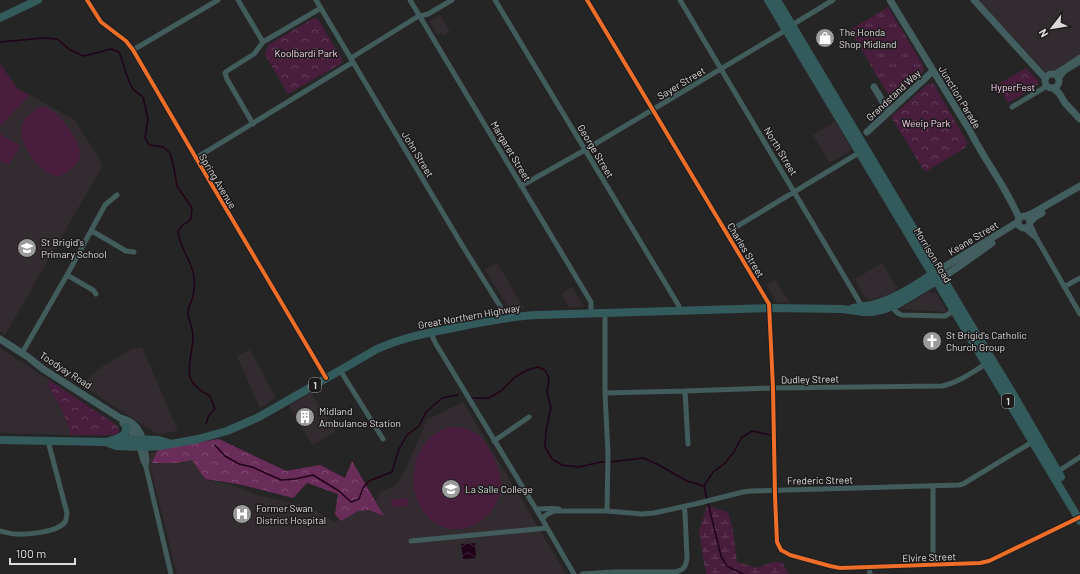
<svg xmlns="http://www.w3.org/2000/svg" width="1080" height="574" font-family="Barlow,sans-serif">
  <defs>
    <pattern id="grass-tufts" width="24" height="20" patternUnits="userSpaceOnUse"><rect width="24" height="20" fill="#481e3c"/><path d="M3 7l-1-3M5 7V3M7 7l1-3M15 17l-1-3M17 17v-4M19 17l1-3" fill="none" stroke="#623e58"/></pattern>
    <pattern id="forest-crowns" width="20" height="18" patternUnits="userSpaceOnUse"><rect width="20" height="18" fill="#6a2c59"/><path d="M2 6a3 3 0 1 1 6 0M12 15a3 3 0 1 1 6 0" fill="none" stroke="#7f4a70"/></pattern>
    <pattern id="wetland-marsh" width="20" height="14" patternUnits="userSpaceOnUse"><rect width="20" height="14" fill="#481e3c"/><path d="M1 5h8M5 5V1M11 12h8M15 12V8" fill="none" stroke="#623e58"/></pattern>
    <pattern id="park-crowns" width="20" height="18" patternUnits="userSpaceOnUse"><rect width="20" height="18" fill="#481e3c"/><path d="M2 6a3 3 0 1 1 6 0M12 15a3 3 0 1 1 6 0" fill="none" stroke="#623e58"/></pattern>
    <pattern id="water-waves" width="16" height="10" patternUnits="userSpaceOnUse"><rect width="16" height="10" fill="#200318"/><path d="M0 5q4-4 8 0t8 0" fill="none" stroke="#402739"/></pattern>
  </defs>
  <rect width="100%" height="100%" fill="#262526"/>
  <path fill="#322b30" d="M979 0H1080V57L1052 74 1048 75Z
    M440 15 450 32 443 36 441 33 437 35 430 22V21Z
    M30 95 75 120 103 165 5 335 0 331V126Z
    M835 121 852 150 830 163 813 135Z
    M497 263 524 308 510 310 485 270Z
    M882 263 898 289 888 295 871 300 866 299 855 279Z
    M776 280 783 292 790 303 777 302 766 285Z
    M572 287 577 295 584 307H569L561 294Z
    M928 292 936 293 947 312 900 309Z
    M142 347 178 431 157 434 80 384 106 364 132 349Z
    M0 348 49 380 48 386 62 410 70 431V435L0 433Z
    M250 350 276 398 260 408 237 356Z
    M311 392 336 432 312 445 289 405Z
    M463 402 566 574H177L149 463 150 453 193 448 203 479 228 484 257 495 310 507 334 522 377 499 380 492 395 486 403 475 427 420Z"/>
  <path fill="url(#grass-tufts)" d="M888 7 924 67 923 72 895 99 892 98 886 91 850 30Z"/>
  <path fill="url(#forest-crowns)" d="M219 439 286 471 320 465 345 478 352 461 384 516 369 510 358 511 341 521 335 514 338 494 307 483 293 498 238 484 205 479 192 460 176 463H152L158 449Z"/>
  <path fill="url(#wetland-marsh)" d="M707 506 728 512 733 531 737 562 757 568 773 562H782L789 574H706L699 531Z"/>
  <path fill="url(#park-crowns)" d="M314 18 318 19 342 59 340 64 288 94 265 55 268 45Z
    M1026 68 1038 81 1039 84 1008 103 997 85Z
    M933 83 967 142 966 147 925 172 891 117 928 84Z
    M49 380 115 424 119 429 118 434 114 435H70V431L62 410 48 386Z"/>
  <path fill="#481e3c" d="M0 64 18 89 30 95 0 126Z
    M39 107C41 107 43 107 45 107 58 111 80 140 80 152 81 157 77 165 72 168 69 171 64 175 59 176 41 178 16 140 22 124 25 116 33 112 39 107Z
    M0 134 20 146 9 165 0 161Z
    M449 427C457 427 465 427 472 431 481 435 486 443 490 451 503 472 506 496 488 515 481 522 471 528 461 529 408 535 393 445 449 427Z
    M408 498 409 506 392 507 391 500Z"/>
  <path fill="url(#water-waves)" d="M475 543 476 558 463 559 461 544Z"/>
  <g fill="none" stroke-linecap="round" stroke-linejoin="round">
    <path stroke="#200318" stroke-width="1.5" d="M0 42 44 38 57 39 70 50 84 56 111 49 119 52C124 63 126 79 133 89 136 92 140 95 143 97L148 119 145 138 149 145 163 147 170 153 174 168 177 186 192 208 191 219 183 225 178 231C179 248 192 260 194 277 195 283 194 291 193 296 192 301 189 306 188 310 187 318 193 327 193 335 193 363 177 380 210 396L215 409 209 415 206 424
      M471 398H489L501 391 515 377 527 370 538 367 545 370 549 378 547 392 551 408 546 430 545 447 552 459 562 465 579 467 601 462H606
      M215 445 225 456 239 464 252 467 281 480 295 479 313 475 339 491 351 502 359 499 363 488 369 481 392 472 399 449 407 435 419 426 426 412 442 398 458 395
      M610 462 643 458 657 464 687 481 704 486
      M704 486 707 499
      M704 486 713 472 724 464 734 452 741 438 752 431 771 435
      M708 503 721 556 727 566 743 574"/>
    <path stroke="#425b5b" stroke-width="5" d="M87 0 101 22 126 41 133 50 196 158 326 378
      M238 0 263 42
      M316 0 462 245 500 306 503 318
      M410 0 591 302V314
      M495 0 679 306V311
      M587 0 769 304 773 388 775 496 777 542 781 550 790 555 830 566 840 568 869 567 980 563 989 561 1080 517
      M680 0 863 308
      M792 25 833 0
      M133 50 218 0
      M351 58 417 17 428 14 452 0
      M1054 74 1060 70 1080 57
      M1059 79 1064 72 1080 62
      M1012 107 1047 86
      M253 124 227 79 225 73 227 71 254 54 263 42 321 8
      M196 158 353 62
      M521 186 585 150 786 30
      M1030 224 1037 239 1080 314
      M1024 228 1036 238
      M92 231 126 251 134 252
      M726 233 862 151
      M67 275 93 290 96 294
      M1064 287 1080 278
      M891 304C893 309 896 313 902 315L945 316 950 313 952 307
      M605 313V393L608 454 607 511
      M432 331 433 338 436 344 542 519 574 574
      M22 353 67 275 105 205 117 195
      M340 370 383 439
      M685 391 688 444
      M605 393 685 391 773 388 942 386C958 383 972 372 986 364
      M494 441 529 417
      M139 446 143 461 146 467 171 574
      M145 447 147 460 146 467
      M1057 472 1080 457
      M933 486V564
      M536 509C544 509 551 508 559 509
      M542 519 546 515 554 511H607L642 514 654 513 695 504 743 492 751 491 959 485 963 484 1034 441
      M0 531C5 532 11 534 16 534 27 535 58 532 65 522 67 519 66 516 67 513L48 441
      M411 541 547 528
      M869 567 870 574
      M582 574 613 572H674C683 571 686 567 687 558L685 513 684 507"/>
    <path stroke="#425e5f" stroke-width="7" d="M890 0 970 131C985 161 1006 187 1019 218
      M974 0 1045 78
      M1045 81a7 7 0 1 1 14 0a7 7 0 1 1-14 0Z
      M874 87 889 112
      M1053 88 1059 93 1065 103 1080 119
      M867 132 933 71
      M1018 222a6 6 0 1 1 12 0a6 6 0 1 1-12 0Z
      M1026 216 1033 213 1080 186
      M1030 222 1035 217 1042 213
      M939 270 1018 222
      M943 277 964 263 992 243
      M0 339 28 357 43 369 120 418C134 421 141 431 144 444
      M123 423C129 430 136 435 138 443"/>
    <path stroke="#345b5c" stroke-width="8" d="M768 0 1080 521
      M777 0 965 315 1013 394 1061 477
      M0 18 38 0
      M853 308C859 307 866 306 872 305 896 299 917 284 937 271
      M116 439C122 437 127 433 126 427
      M0 440 106 442 116 446 145 447 160 446 198 439 227 431 259 417 377 349C406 336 433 332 463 326 488 321 512 316 537 315L770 308 842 309 864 312H872L885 309 898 304 943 277
      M106 442 116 439H128L159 440 169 443"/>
    <defs>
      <path id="cycleway" d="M87 0 101 22 126 41 133 50 196 158 326 378
        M587 0 769 304 773 388 775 496 777 542 781 550 790 555 830 566 840 568 869 567 980 563 989 561 1080 517"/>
    </defs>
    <use href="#cycleway" stroke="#1d1b1c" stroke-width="6"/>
    <use href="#cycleway" stroke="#ee6e29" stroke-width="4"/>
  </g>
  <defs>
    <symbol id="shop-disc" viewBox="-11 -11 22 22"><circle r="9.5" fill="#9c9b9c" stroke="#1d1b1c"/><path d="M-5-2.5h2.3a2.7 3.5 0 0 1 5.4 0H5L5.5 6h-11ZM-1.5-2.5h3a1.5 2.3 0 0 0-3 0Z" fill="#fff"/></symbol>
    <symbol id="school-disc" viewBox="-11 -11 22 22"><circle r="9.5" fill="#9c9b9c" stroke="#1d1b1c"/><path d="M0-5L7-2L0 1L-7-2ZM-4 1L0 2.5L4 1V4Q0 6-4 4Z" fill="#fff"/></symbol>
    <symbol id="church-disc" viewBox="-11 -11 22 22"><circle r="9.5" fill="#9c9b9c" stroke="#1d1b1c"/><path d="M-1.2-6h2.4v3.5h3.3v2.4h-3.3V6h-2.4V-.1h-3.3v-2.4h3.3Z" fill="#fff"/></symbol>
    <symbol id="building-disc" viewBox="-11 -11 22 22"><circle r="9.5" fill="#9c9b9c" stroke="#1d1b1c"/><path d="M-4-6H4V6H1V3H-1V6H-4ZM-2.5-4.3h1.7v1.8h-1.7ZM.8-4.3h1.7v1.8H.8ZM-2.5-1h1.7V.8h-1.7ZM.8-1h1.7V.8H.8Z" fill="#fff"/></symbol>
    <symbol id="hospital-disc" viewBox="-11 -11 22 22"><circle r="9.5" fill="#9c9b9c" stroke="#1d1b1c"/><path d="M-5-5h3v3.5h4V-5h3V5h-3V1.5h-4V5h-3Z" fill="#fff"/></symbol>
  </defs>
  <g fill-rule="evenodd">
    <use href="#shop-disc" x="814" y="27" width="22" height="22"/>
    <use href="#school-disc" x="16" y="237" width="22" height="22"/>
    <use href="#church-disc" x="921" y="330" width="22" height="22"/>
    <use href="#building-disc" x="294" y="406" width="22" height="22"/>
    <use href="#school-disc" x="440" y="478" width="22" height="22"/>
    <use href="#hospital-disc" x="231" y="503" width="22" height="22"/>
  </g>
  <g text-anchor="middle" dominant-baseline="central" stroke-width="3" stroke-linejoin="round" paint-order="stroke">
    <g fill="#1d1b1c" stroke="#a3a1a2" stroke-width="1">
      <rect x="309" y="378" width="12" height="14" rx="3"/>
      <rect x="1002" y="394" width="12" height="14" rx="3"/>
    </g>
    <g font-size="9" font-weight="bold" fill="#dcdadb">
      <text x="315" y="385">1</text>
      <text x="1008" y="401">1</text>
    </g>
    <g font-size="10" fill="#dcdadb" stroke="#1d1b1c" text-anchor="start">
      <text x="839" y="32">The Honda<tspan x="839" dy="12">Shop Midland</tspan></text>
      <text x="41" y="242">St Brigid's<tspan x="41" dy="12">Primary School</tspan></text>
      <text x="946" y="335">St Brigid's Catholic<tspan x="946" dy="12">Church Group</tspan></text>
      <text x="319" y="411">Midland<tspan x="319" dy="12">Ambulance Station</tspan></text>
      <text x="465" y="489">La Salle College</text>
      <text x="256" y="508">Former Swan<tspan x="256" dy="12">District Hospital</tspan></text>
    </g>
    <g font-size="10" fill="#f8cde8" stroke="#1d1b1c">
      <text x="306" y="53">Koolbardi Park</text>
      <text x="1013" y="87">HyperFest</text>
      <text x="926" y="123">Weeip Park</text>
    </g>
    <g font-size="10" fill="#dcdadb" stroke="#1d1b1c">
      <text transform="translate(681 83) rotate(-31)">Sayer Street</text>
      <text transform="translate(893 95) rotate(-43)">Grandstand Way</text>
      <text transform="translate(960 97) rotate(59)">Junction Parade</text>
      <text transform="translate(511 151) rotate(59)">Margaret Street</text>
      <text transform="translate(596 151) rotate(59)">George Street</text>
      <text transform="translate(781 151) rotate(59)">North Street</text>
      <text transform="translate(418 154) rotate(59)">John Street</text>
      <text transform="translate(218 181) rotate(59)">Spring Avenue</text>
      <text transform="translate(973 238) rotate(-31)">Keane Street</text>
      <text transform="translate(746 250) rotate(59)">Charles Street</text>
      <text transform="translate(933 255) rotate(59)">Morrison Road</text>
      <text transform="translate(469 316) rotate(-10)">Great Northern Highway</text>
      <text transform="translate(66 370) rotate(33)">Toodyay Road</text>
      <text transform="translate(810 379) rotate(-1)">Dudley Street</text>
      <text transform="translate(820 480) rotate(-1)">Frederic Street</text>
      <text transform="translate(929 557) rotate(-2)">Elvire Street</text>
    </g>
  </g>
  <g transform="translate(1052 28) rotate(239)" stroke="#1d1b1c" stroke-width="3" paint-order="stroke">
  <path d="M0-3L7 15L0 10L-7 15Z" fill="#dcdadb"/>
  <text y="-6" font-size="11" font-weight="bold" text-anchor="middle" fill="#dcdadb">N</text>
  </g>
  <path d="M10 558v6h65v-6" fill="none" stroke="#dcdadb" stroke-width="2"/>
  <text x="16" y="558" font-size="12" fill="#dcdadb" stroke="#1d1b1c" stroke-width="3" paint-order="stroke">100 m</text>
</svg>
